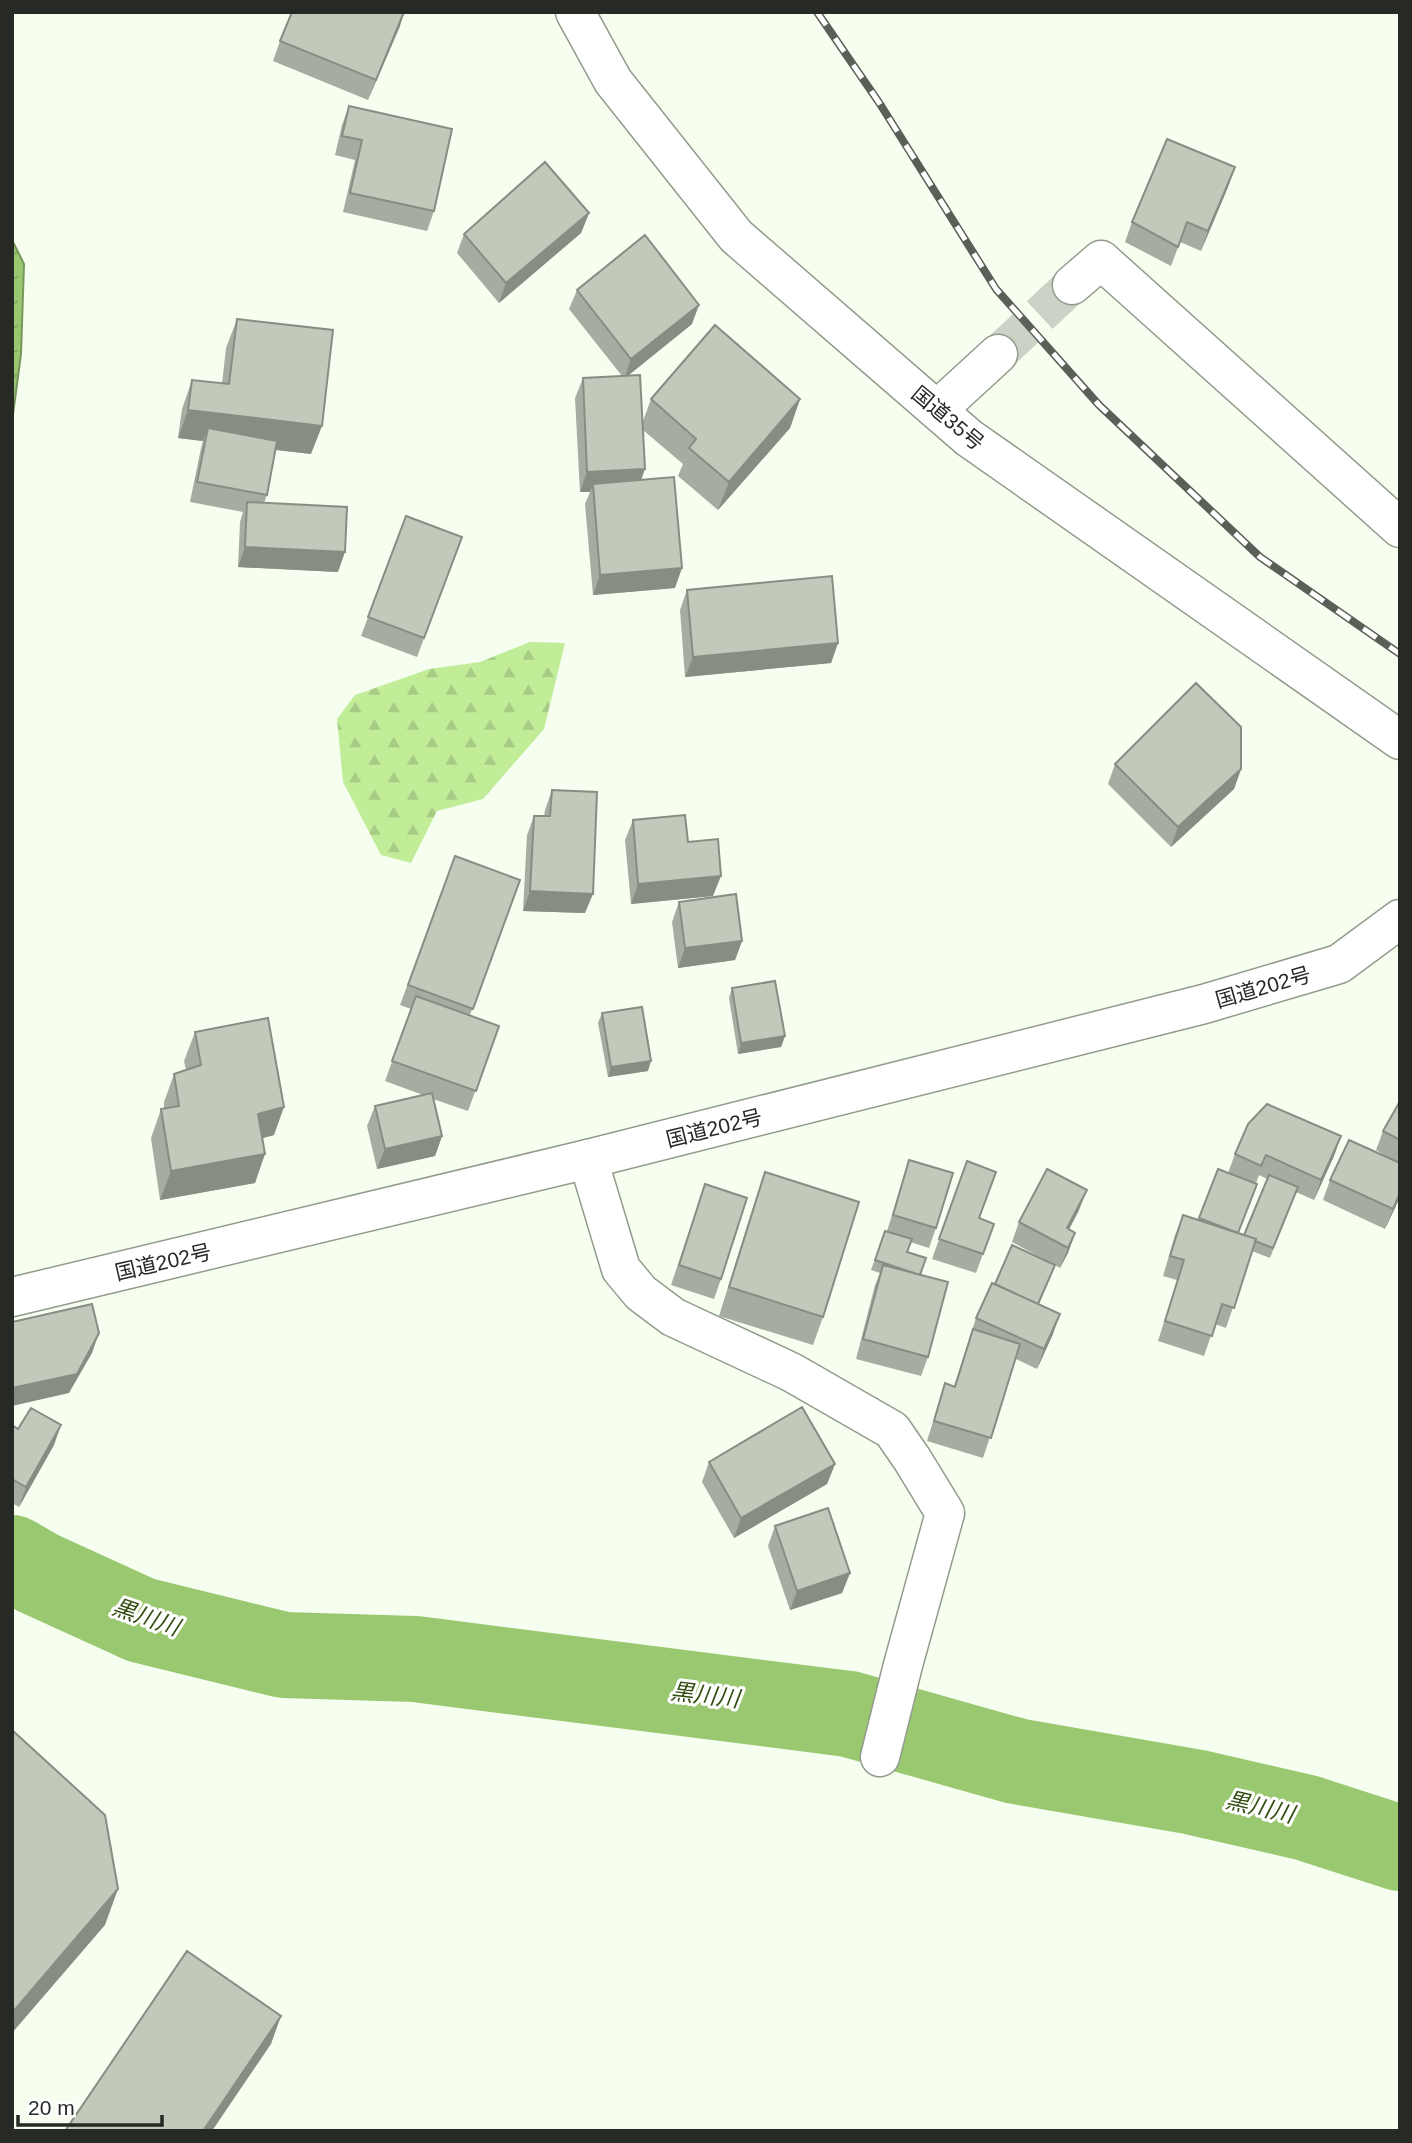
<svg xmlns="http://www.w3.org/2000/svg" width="1412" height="2143" font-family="Arial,'Noto Sans JP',sans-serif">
  <defs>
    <pattern id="forest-firs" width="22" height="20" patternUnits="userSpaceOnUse" patternTransform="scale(1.75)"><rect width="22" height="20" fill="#c1ed99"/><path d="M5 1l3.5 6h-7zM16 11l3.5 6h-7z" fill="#a6cb84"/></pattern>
    <pattern id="water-ripples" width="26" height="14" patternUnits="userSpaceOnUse" patternTransform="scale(1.75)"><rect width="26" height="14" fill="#9ac871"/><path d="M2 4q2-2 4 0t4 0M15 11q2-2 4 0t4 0" fill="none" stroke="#7da25d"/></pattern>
  </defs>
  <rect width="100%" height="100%" fill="#f5feef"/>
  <path fill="url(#forest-firs)" d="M530 642 565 643 544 729 483 799 437 811 411 863 381 855 343 782 337 719 355 695 429 669 480 662Z"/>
  <path fill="url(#water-ripples)" stroke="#77985a" stroke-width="2" d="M12 240 24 264 21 354 12 422Z"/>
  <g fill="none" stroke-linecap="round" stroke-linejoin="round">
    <path stroke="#9ac871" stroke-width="86" d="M12 1558 38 1573 141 1620 284 1655 415 1659 849 1714 1016 1761 1194 1792 1307 1818 1400 1848"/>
    <path stroke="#ccd3c6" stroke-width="38" stroke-dasharray="38 19" stroke-linecap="butt" d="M998 354 1072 285"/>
    <defs>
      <path id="minor" d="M1072 285 1101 260 1400 528
        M937 410 998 354
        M588 1159 621 1269 641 1293 673 1317 791 1372 892 1430 912 1459 945 1513 903 1665 880 1757"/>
      <path id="trunk" d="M575 12 613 81 736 236 969 438 1400 740
        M12 1297 588 1159 1204 1004 1339 964 1400 919"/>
    </defs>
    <use href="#minor" stroke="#939b8d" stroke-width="41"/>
    <use href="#trunk" stroke="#939b8d" stroke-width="41"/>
    <use href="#minor" stroke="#fff" stroke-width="38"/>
    <use href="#trunk" stroke="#fff" stroke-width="38"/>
    <defs>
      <path id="rail" d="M817 12 880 104 996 289 1099 405 1260 557 1400 654"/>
    </defs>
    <use href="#rail" stroke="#5a5f57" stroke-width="8"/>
    <use href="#rail" stroke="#fff" stroke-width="5" stroke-dasharray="16" stroke-linecap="butt"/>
  </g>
  <path fill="#a6ada0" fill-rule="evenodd" d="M400 26 368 100 273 61 280 41Z
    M349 106 434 211 427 231 343 212 355 160 335 155 342 125Z
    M1235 167 1228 187 1201 251 1180 242 1171 266 1125 242 1132 222Z
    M589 213 581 233 499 303 457 253 464 234Z
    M577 290 692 324 627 376 643 421 651 399H800L790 428 718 510 678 476 683 464 643 430 641 480 675 588 593 595 585 504 590 492H580L575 398 583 378 622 376 569 309Z
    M237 319 311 454 275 450 267 495 264 503 338 572 238 567 240 522 243 512 190 502 201 448 203 441 178 438 182 409 192 380 222 384 226 348Z
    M406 516 462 537 417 657 361 636Z
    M687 590 838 643 831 663 685 677 680 610Z
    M1115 764 1241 769 1234 789 1171 847 1108 784Z
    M552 790 585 913 523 911 527 835 534 816H544L545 810Z
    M633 820 688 842 713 896 631 904 625 840Z
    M455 856 520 880 470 1015 499 1026 468 1111 433 1099 442 1136 435 1156 377 1169 367 1126 375 1106 423 1095 385 1081 411 1009 400 1005Z
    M679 902 742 941 735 960 678 968 672 922Z
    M732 988 785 1036 781 1047 738 1054 729 998Z
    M602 1013 648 1071 608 1077 598 1023Z
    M195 1032 274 1135 262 1138 255 1183 160 1200 151 1138 161 1109H164V1102L174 1074 186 1070 184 1061Z
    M1400 1101V1197L1385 1229 1323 1200 1330 1180 1390 1159 1376 1150 1383 1131Z
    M1341 1136 1334 1156 1314 1200 1296 1192 1270 1258 1252 1251 1226 1328 1215 1324 1204 1356 1158 1341 1177 1280 1163 1276 1175 1235 1183 1215 1199 1220 1218 1169 1228 1173 1235 1154ZM1259 1175 1267 1179 1244 1235 1238 1233Z
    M909 1160 936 1228 929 1248 910 1242 907 1252 920 1275 928 1357 921 1376 856 1359 875 1285 880 1273 871 1270 885 1231H887Z
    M967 1161 979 1218 994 1224 976 1273 932 1259Z
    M765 1172 823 1317 813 1345 719 1316 755 1201Z
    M705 1184 721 1279 714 1299 671 1285Z
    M1079 1210 1069 1229 1075 1233 1068 1253 1060 1268 1012 1242 1019 1222Z
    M1051 1276 1039 1304 1053 1334 1037 1369 1016 1359 983 1458 927 1441 945 1383 954 1386 976 1318 995 1284Z
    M12 1425 54 1445 19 1507 12 1503Z
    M709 1462 835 1464 827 1484 734 1538 702 1482Z
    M775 1526 850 1573 842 1593 790 1610 768 1546Z"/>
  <path fill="#878d82" d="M404 12 400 26 368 100 376 80Z
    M1235 167 1228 187 1201 251 1208 231Z
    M589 213 581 233 499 303 506 283Z
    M699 305 692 324 624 379 631 359Z
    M800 399 790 428 718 510 729 482Z
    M188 410 322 426 311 454 205 441 208 428 203 441 178 438Z
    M645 469 638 489 593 484 590 492H580L587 472Z
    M245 547 345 552 338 572 238 567Z
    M682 568 675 588 593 595 600 575Z
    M838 643 831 663 685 677 693 657Z
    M1241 769 1234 789 1171 847 1178 827Z
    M721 876 713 896 631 904 638 884Z
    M530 891 593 894 585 913 523 911Z
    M742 941 735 960 678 968 685 948Z
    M785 1036 781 1047 738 1054 741 1043Z
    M651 1061 648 1071 608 1077 611 1067Z
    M284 1107 274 1135 248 1142 258 1114Z
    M442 1136 435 1156 377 1169 385 1149Z
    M1341 1136 1334 1156 1314 1200 1321 1180Z
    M265 1154 255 1183 160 1200 171 1171Z
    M1087 1190 1079 1210 1061 1245 1067 1228Z
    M1400 1193V1197L1385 1229 1393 1209Z
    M1075 1233 1068 1253 1060 1268 1068 1248Z
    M1060 1314 1053 1334 1037 1369 1044 1349Z
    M99 1333 92 1353 69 1393 12 1406V1388Z
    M61 1425 54 1445 19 1507 26 1487Z
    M835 1464 827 1484 734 1538 741 1518Z
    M850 1573 842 1593 790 1610 797 1591Z
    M118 1889 105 1925 12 2033V2013Z
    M281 2016 271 2044 212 2131H203Z"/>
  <path fill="#c1c9ba" stroke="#878d82" stroke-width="2" d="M292 12H404L376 80 280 41Z
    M349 106 452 129 434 211 350 193 362 140 342 136Z
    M1167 139 1235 167 1208 231 1187 222 1178 247 1132 222Z
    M545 162 589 213 506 283 464 234Z
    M645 235 699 305 631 359 577 290Z
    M237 319 333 330 322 426 188 410 192 380 229 384Z
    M715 325 800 399 729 482 689 448 696 439 651 399Z
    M640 375 645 469 587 472 583 378Z
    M208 428 277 441 267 495 197 482Z
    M674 477 682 568 600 575 593 484Z
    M247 502 347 507 345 552 245 547Z
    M406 516 462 537 424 638 368 617Z
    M832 576 838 643 693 657 687 590Z
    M1196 683 1241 727V769L1178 827 1115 764Z
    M552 790 597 792 593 894 530 891 534 816H550Z
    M685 815 688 842 718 839 721 876 638 884 633 820Z
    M455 856 520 880 473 1009 408 985Z
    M736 894 742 941 685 948 679 902Z
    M775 981 785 1036 741 1043 732 988Z
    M416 996 499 1026 476 1091 392 1061Z
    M642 1007 651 1061 611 1067 602 1013Z
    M268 1018 284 1107 258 1114 265 1154 171 1171 161 1109 179 1106 174 1074 201 1065 195 1032Z
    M432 1093 442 1136 385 1149 375 1106Z
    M1400 1101V1140L1383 1131Z
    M1267 1104 1341 1136 1321 1180 1266 1155 1261 1166 1235 1154 1248 1124Z
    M1349 1140 1400 1163V1193L1393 1209 1330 1180Z
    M909 1160 953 1173 936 1228 893 1215Z
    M967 1161 996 1172 979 1218 994 1224 983 1254 939 1239Z
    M1047 1169 1087 1190 1067 1228 1075 1233 1068 1248 1019 1222Z
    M1218 1169 1257 1184 1238 1233 1199 1218Z
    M765 1172 859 1202 823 1317 729 1287Z
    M1269 1175 1298 1187 1273 1248 1255 1241 1256 1239 1244 1235Z
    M705 1184 747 1198 721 1279 679 1265Z
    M1183 1215 1256 1239 1234 1308 1222 1304 1212 1336 1165 1321 1184 1260 1170 1256Z
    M885 1231 912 1239 907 1252 926 1258 920 1275 875 1260Z
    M1012 1245 1055 1265 1038 1304 995 1284Z
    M883 1265 948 1282 928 1357 863 1339Z
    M992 1283 1060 1314 1044 1349 976 1318Z
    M92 1304 99 1333 77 1374 12 1388V1322Z
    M973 1329 1020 1344 991 1438 934 1421 945 1383 955 1387Z
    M802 1407 835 1464 741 1518 709 1462Z
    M31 1408 61 1425 26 1487 12 1479V1425L18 1429Z
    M828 1508 850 1573 797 1591 775 1526Z
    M12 1730 105 1815 118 1889 12 2013Z
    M187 1951 281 2016 203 2131H65Z"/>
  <g text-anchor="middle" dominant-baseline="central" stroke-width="6" stroke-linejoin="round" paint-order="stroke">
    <g font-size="21" fill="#262924" stroke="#fff">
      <text transform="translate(948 418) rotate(40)">国道35号</text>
      <text transform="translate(1263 987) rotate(-16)">国道202号</text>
      <text transform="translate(714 1128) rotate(-14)">国道202号</text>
      <text transform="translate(163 1262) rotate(-13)">国道202号</text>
    </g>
    <g font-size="23" font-style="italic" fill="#324e11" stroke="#fff">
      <text transform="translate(146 1617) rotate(19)">黒川川</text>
      <text transform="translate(705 1695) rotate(7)">黒川川</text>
      <text transform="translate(1260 1807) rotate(13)">黒川川</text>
    </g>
  </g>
  <rect width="1412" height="2143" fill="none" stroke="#262924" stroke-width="28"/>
  <path d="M18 2115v10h144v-10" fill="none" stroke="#262924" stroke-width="3.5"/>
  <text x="28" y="2115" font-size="21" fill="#262924" stroke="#ffffff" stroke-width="5" paint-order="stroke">20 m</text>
</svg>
